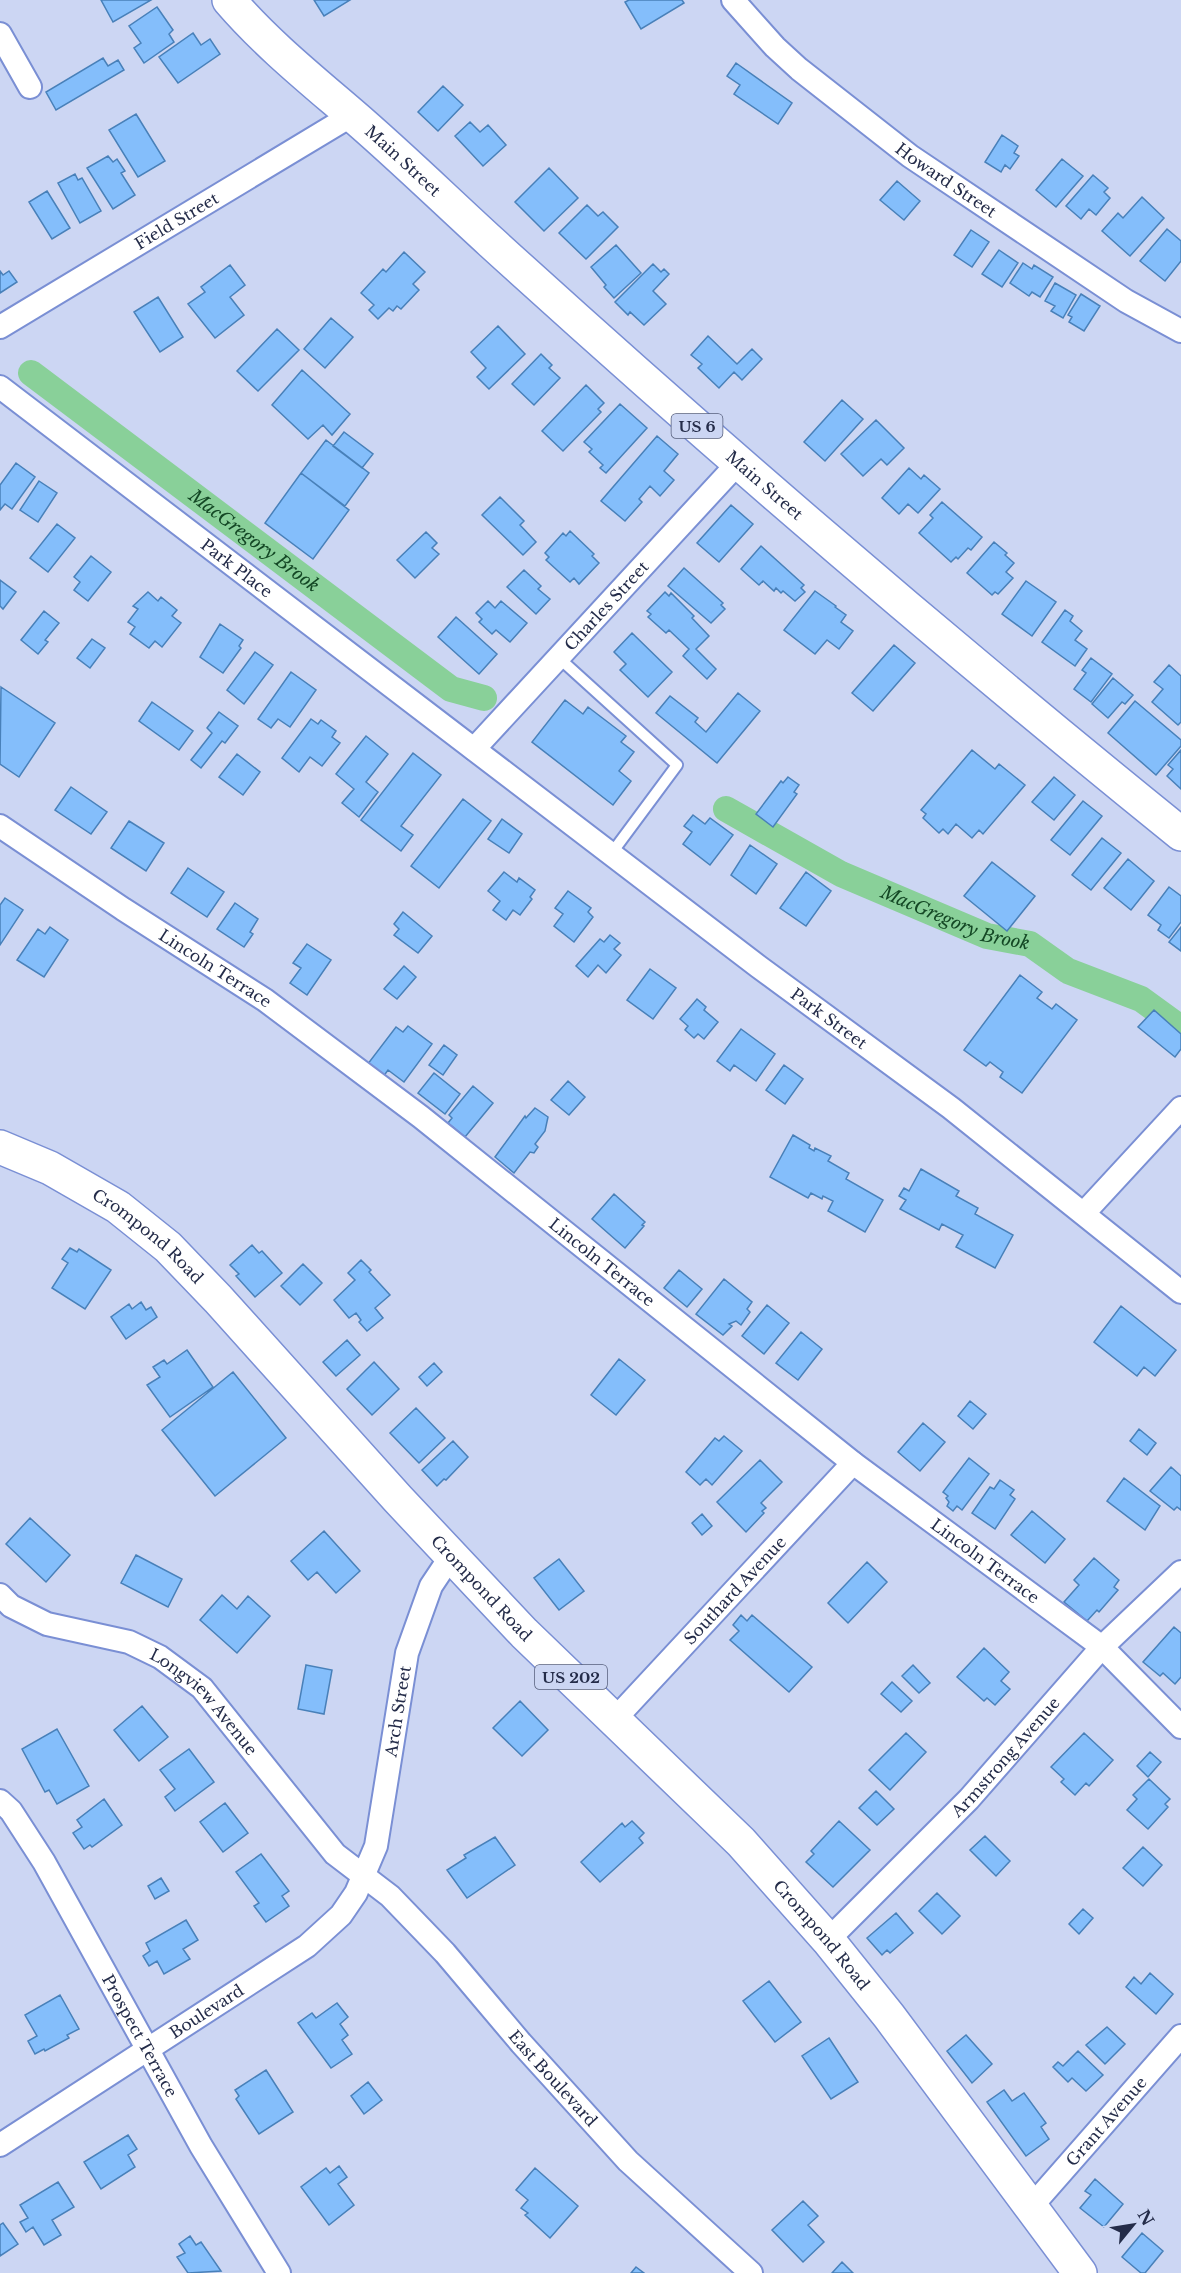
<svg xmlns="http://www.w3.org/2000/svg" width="1181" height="2273" font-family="'Libre Baskerville',serif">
  <rect width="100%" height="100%" fill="#ccd6f3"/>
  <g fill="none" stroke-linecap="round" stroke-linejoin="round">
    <g stroke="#89d099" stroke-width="26">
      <path id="s1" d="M31 373 451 689 484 698"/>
      <path id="s2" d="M726 809 841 874 987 936 1030 944 1068 971 1141 999 1181 1028"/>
    </g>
  </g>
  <path fill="#84befb" stroke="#4880b9" stroke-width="1.5" d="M101 0H151L113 22Z
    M314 0H350L324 16Z
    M629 0H682L684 3 641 29 625 2Z
    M157 7 173 30 169 34 174 42 144 63 134 48 141 43 129 26Z
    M193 33 201 45 210 39 220 54 178 83 159 57Z
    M103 58 108 66 118 60 124 70 56 110 46 92Z
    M736 63 792 103 778 124 734 94 740 85 727 76Z
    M443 86 463 105 438 131 418 112Z
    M136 114 165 161 138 177 109 130Z
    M470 122 480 132 488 125 506 145 483 166 455 136Z
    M1002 135 1018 146 1014 153 1019 156 1010 169 1005 165 1001 172 985 162Z
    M108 156 113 162 117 159 125 171 121 173 135 195 113 209 87 168Z
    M1062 159 1083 176 1056 207 1036 190Z
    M549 168 578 198 544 231 515 202Z
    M75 174 78 180 82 178 101 211 80 223 58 183Z
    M1093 175 1108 188 1104 192 1110 198 1096 215 1089 209 1081 219 1066 206Z
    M897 181 920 201 904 220 880 200Z
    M47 191 70 228 52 239 29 202Z
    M1142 197 1164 218 1130 256 1102 231 1118 213 1123 218Z
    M587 205 598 216 603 212 618 227 586 259 559 233Z
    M1167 229 1181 241V261L1165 281 1140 261Z
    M971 230 989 242 972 267 954 255Z
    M616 245 641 273 614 298 604 287 606 285 591 267Z
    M999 250 1018 263 1002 287 982 274Z
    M404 252 425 272 413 284 419 290 401 309 397 306 393 311 389 308 378 319 369 310 374 305 361 293 383 269 386 272Z
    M1023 263 1032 269 1034 265 1053 277 1040 297 1032 292 1029 296 1010 283Z
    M653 264 661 272 664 269 669 274 653 291 666 304 644 325 630 312 628 315 615 302Z
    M230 265 245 285 230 297 244 315 215 338 188 304 205 292 201 287Z
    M0 271 3 275 9 271 17 282 0 293Z
    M1055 283 1076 295 1063 318 1051 311 1055 306 1045 301Z
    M1081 294 1100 306 1084 331 1069 322 1072 317 1068 315Z
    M158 297 183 337 160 352 134 312Z
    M331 318 353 337 325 368 304 349Z
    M498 326 525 354 489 389 477 377 486 368 471 352Z
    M277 329 299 350 258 391 237 371Z
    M708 336 737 364 752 349 762 359 742 380 734 372 719 388 698 368 702 364 691 355Z
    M541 354 552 365 549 368 560 378 534 405 512 384Z
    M302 370 350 414 332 435 323 425 308 439 272 405Z
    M586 385 604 403 598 409 601 412 563 451 542 431Z
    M842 400 863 419 825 461 804 442Z
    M620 404 647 428 606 473 600 468 603 465 589 452 592 449 584 442Z
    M876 420 904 448 887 465 881 459 863 476 841 454Z
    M344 432 373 454 362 468 333 446Z
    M657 436 678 454 664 471 674 480 660 496 650 486 639 499 642 502 625 521 601 501Z
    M326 440 369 473 345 506 301 473Z
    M16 463 35 477 12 509 5 504 0 510V485Z
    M909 468 921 479 924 475 940 489 918 513 908 504 899 514 882 498Z
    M301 473 349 510 313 559 265 523Z
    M39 481 57 493 38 522 20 510Z
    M500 497 524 521 520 525 536 542 523 555 482 515Z
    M942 502 982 537 971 550 968 548 958 559 956 557 951 562 919 533 933 518 930 515Z
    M731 505 753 524 719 562 697 543Z
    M57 524 75 538 48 572 30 558Z
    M570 531 594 554 592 556 599 563 579 584 574 578 570 582 546 560 549 557 545 553 563 533 566 536Z
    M426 532 437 543 432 548 439 554 415 578 397 560Z
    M994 542 1007 553 1005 555 1014 563 1006 572 1013 578 998 594 995 592 992 595 967 573Z
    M761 546 804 585 801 588 805 592 795 601 783 591 781 593 776 588 774 591 763 581 759 585 741 569Z
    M91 556 111 572 88 601 74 590 80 582 74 577Z
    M684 568 723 603 721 605 725 609 711 623 668 586Z
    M524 570 541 586 538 589 550 599 536 614 507 587Z
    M0 580 16 592 3 609 0 606Z
    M1026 581 1056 602 1032 636 1002 614Z
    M815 591 836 606 835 607 846 615 841 622 853 631 839 649 827 640 815 654 784 630Z
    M148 592 158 601 161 597 177 610 172 616 181 623 162 647 155 641 149 648 130 634 135 627 128 622 138 609 133 606Z
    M665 592 669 596 671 593 694 616 692 618 709 636 696 649 716 669 707 679 683 656 689 649 669 630 666 633 648 617 651 614 647 611Z
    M488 601 495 608 501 601 527 623 510 642 496 630 492 634 479 622 482 619 476 613Z
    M1065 610 1073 616 1070 621 1082 631 1075 640 1087 649 1075 666 1042 642Z
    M44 611 59 623 45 640 48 642 38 654 21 640Z
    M456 617 497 654 479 674 438 637Z
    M220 624 243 640 239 646 241 648 223 673 200 657Z
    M632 633 672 672 648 697 620 670 626 664 614 652Z
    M92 639 105 648 90 668 77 658Z
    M894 645 915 663 873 711 852 693Z
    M255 652 273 665 244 704 227 690Z
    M1091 658 1112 674 1091 702 1074 689 1086 673 1082 670Z
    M1169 665 1181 676V722L1178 725 1152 702 1163 689 1154 682Z
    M291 672 316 690 290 727 278 719 271 728 258 719Z
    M1113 678 1133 695 1125 704 1122 702 1108 718 1092 704Z
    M1 687 55 723 19 777 0 764Z
    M738 693 760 711 717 763 656 713 670 696 698 718 695 722 706 732Z
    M565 700 583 714 588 707 626 736 621 742 634 752 619 771 631 781 613 805 532 742Z
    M1135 701 1181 740V746L1156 775 1108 733Z
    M152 702 193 731 179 750 139 721Z
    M219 712 238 726 225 743 222 741 201 768 191 760 212 733 207 728Z
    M311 719 318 724 321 720 336 731 332 737 340 743 322 766 310 757 299 772 282 758Z
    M366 736 388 754 366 782 378 792 359 817 342 803 354 789 336 774Z
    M972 750 995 769 999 764 1025 785 983 834 979 830 972 838 956 824 948 834 943 829 939 833 923 818 926 814 921 810Z
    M1181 750V789L1167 776 1173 769 1168 765Z
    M413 753 441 775 401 826 413 835 401 851 361 820Z
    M237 754 260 772 243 795 219 777Z
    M788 777 799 785 794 792 797 794 773 827 756 814 781 781 783 783Z
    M1054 777 1075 795 1054 820 1032 802Z
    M71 787 107 812 91 834 55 810Z
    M463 799 491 821 439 888 411 866Z
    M1083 801 1102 816 1070 855 1051 840Z
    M693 815 705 824 710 818 733 835 710 865 683 844 692 832 684 826Z
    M502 819 522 834 509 853 488 839Z
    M129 821 164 843 146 871 111 848Z
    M1102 838 1121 853 1091 890 1072 875Z
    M750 845 777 864 756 894 731 875Z
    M1128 859 1154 881 1131 910 1104 888Z
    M992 862 1035 896 1007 931 964 896Z
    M188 868 224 892 207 917 171 893Z
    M504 872 517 882 519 878 535 890 530 897 532 899 520 915 513 910 506 920 493 910 500 901 488 891Z
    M806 872 831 891 806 926 780 908Z
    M1169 887 1181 896V922L1169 938 1158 930 1161 925 1148 915Z
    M568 891 591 908 588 912 593 917 574 942 554 926 563 914 555 908Z
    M5 898 23 910 0 945V905Z
    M235 903 258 919 250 932 253 934 244 947 217 929Z
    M403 912 432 936 418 953 394 935 399 929 394 924Z
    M50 927 68 940 44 977 17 960 38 929 45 934Z
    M1181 927V951L1169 942Z
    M610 935 620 943 614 949 621 955 606 973 598 965 588 977 576 966 600 939 604 942Z
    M307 944 331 960 307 995 290 983 301 968 293 963Z
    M404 966 416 977 397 999 384 989Z
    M650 969 676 988 653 1019 627 1000Z
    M1020 975 1042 992 1037 998 1052 1009 1056 1004 1077 1020 1022 1093 1000 1077 1003 1072 990 1062 986 1066 964 1050Z
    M697 999 706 1007 704 1010 718 1022 704 1039 698 1034 694 1038 685 1030 688 1026 680 1019Z
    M1154 1010 1181 1034V1049L1175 1057 1138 1027Z
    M408 1026 432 1044 404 1082 388 1070 383 1077 367 1065 396 1027 403 1032Z
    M741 1029 775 1054 756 1081 734 1065 730 1071 717 1061Z
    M444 1045 457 1055 443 1075 429 1065Z
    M784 1065 803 1079 785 1104 766 1090Z
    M434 1073 460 1094 445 1114 418 1093Z
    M568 1081 585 1097 569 1115 551 1100Z
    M473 1086 493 1103 465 1137 448 1123 452 1118 449 1115Z
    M535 1108 548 1117 545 1131 535 1144 538 1147 534 1153 530 1152 514 1173 495 1157 525 1116 526 1118Z
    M793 1135 810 1145 809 1148 814 1151 815 1148 831 1156 828 1161 849 1173 846 1179 883 1200 865 1232 828 1211 833 1201 823 1196 822 1199 811 1193 808 1198 770 1177Z
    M921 1169 959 1191 956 1196 978 1208 975 1214 1013 1235 995 1268 956 1247 963 1235 942 1224 939 1230 900 1209 906 1200 899 1196 904 1188 909 1191Z
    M614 1194 645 1222 642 1225 644 1226 625 1248 592 1219Z
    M252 1245 259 1253 262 1251 282 1273 255 1297 236 1276 239 1274 230 1265Z
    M70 1248 77 1252 79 1249 111 1270 85 1309 52 1288 68 1263 62 1259Z
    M361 1260 371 1270 369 1272 390 1295 375 1308 383 1318 367 1331 359 1322 361 1320 356 1313 349 1318 334 1300 355 1280 348 1273Z
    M303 1264 322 1283 300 1305 281 1286Z
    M679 1270 702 1289 687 1307 664 1288Z
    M724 1279 752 1302 747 1309 750 1312 741 1325 736 1321 729 1324 732 1326 723 1335 696 1314Z
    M141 1302 146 1310 151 1307 157 1317 126 1339 111 1317 129 1304 132 1309Z
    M767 1305 789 1323 764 1354 742 1336Z
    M1121 1306 1176 1350 1155 1376 1144 1367 1137 1376 1094 1342Z
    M801 1332 822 1349 798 1380 776 1363Z
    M347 1340 360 1355 336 1376 323 1362Z
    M187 1350 213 1387 170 1417 147 1385 160 1377 153 1367 164 1360 167 1364Z
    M619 1359 645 1380 616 1415 591 1395Z
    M374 1362 399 1389 372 1415 347 1389Z
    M434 1363 442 1372 427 1386 419 1377Z
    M233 1372 286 1438 215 1496 162 1430Z
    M970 1401 986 1414 973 1429 958 1416Z
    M416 1408 445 1438 419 1463 390 1433Z
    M923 1423 945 1442 920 1471 898 1452Z
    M1139 1429 1156 1443 1147 1455 1130 1441Z
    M724 1436 742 1451 712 1485 706 1479 700 1485 686 1472 715 1438 719 1441Z
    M453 1441 468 1457 446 1480 444 1479 437 1486 422 1470Z
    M969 1458 989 1474 962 1510 957 1506 953 1511 947 1506 949 1502 946 1498 948 1496 943 1492Z
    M760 1460 782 1482 761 1503 766 1508 762 1511 764 1513 746 1532 717 1502Z
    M1171 1467 1181 1476V1510L1177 1507 1174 1510 1150 1491Z
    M1124 1478 1160 1506 1145 1530 1107 1501Z
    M1000 1480 1014 1490 1010 1495 1015 1499 995 1529 972 1513 990 1487 994 1489Z
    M1032 1511 1065 1539 1045 1563 1011 1535Z
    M702 1514 712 1526 702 1535 692 1523Z
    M30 1518 70 1555 46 1582 6 1544Z
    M324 1531 360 1571 336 1593 317 1572 308 1580 291 1561Z
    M136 1555 182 1579 168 1607 121 1583Z
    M1094 1558 1119 1580 1114 1587 1118 1590 1099 1612 1097 1610 1087 1621 1064 1602 1079 1585 1074 1580Z
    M559 1559 584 1591 559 1610 534 1578Z
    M867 1562 887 1582 848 1623 828 1603Z
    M222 1595 237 1609 248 1596 270 1616 237 1653 200 1620Z
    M741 1615 747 1621 752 1615 812 1667 789 1692 730 1640 739 1631 733 1625Z
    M1174 1627 1181 1633V1677L1175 1684 1163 1673 1160 1676 1143 1662Z
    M984 1648 1009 1672 1001 1681 1010 1689 995 1705 987 1698 984 1701 957 1677Z
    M306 1665 332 1670 324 1714 298 1709Z
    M913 1665 930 1683 919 1693 902 1676Z
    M892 1682 912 1701 901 1712 881 1694Z
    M520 1701 548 1730 522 1756 493 1728Z
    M142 1706 168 1737 139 1761 114 1730Z
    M57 1729 89 1786 57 1804 49 1790 45 1792 22 1749Z
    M906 1733 926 1752 890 1790 869 1770Z
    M1084 1733 1113 1760 1089 1786 1086 1783 1075 1795 1061 1782 1064 1779 1051 1767Z
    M189 1749 214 1782 175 1811 165 1797 175 1789 160 1770Z
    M1150 1752 1161 1762 1148 1777 1137 1766Z
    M1149 1779 1170 1799 1165 1804 1168 1807 1148 1829 1127 1810 1137 1799 1133 1795Z
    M876 1791 894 1809 877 1825 859 1808Z
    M104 1799 122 1825 92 1847 90 1845 84 1849 73 1833 82 1827 77 1820Z
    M225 1803 248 1833 223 1852 200 1822Z
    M632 1821 644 1833 639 1838 643 1843 600 1882 581 1862 622 1823 625 1827Z
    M839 1821 870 1850 833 1887 806 1862 814 1854 811 1851Z
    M985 1836 1010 1861 996 1876 970 1850Z
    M495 1837 515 1865 467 1898 447 1870 466 1858 464 1855Z
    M1143 1847 1162 1865 1143 1886 1123 1868Z
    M261 1854 289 1891 282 1896 289 1906 266 1922 254 1906 259 1903 236 1872Z
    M161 1878 169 1891 155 1899 148 1886Z
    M937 1893 960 1916 942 1934 919 1911Z
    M1083 1909 1093 1918 1079 1934 1069 1924Z
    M896 1913 913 1933 890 1953 887 1950 882 1955 867 1938Z
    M186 1920 198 1940 183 1949 190 1959 164 1974 157 1961 149 1966 143 1956 150 1951 146 1943Z
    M1150 1973 1173 1994 1156 2014 1126 1987 1134 1977 1141 1984Z
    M769 1981 801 2022 775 2042 743 2001Z
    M60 1995 79 2029 67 2035 69 2038 45 2051 44 2049 35 2054 28 2041 37 2036 25 2015Z
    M337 2003 348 2017 340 2024 348 2035 342 2040 352 2054 331 2068 298 2023 312 2013 316 2018Z
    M1107 2027 1125 2044 1105 2064 1086 2045Z
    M966 2035 992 2064 972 2083 947 2051Z
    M829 2038 858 2082 831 2099 802 2056Z
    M1078 2051 1103 2075 1086 2091 1072 2078 1068 2082 1053 2067 1058 2062 1063 2066Z
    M266 2070 293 2112 259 2134 236 2099 239 2096 235 2090Z
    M368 2082 382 2100 364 2114 351 2096Z
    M1004 2090 1012 2101 1024 2093 1046 2123 1041 2127 1049 2139 1026 2156 987 2102Z
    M128 2135 137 2149 128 2155 135 2167 101 2189 84 2162Z
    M339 2166 347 2177 338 2184 354 2205 329 2225 301 2187 326 2168 330 2173Z
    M535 2168 578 2206 550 2238 525 2215 528 2213 521 2208 528 2200 516 2190Z
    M1095 2179 1123 2204 1104 2227 1080 2208 1091 2195 1085 2191Z
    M58 2182 74 2207 52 2220 61 2235 44 2245 33 2227 26 2232 20 2222 28 2218 20 2205Z
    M803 2201 818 2216 808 2225 824 2242 803 2262 772 2230Z
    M3 2223 18 2244 0 2256V2225Z
    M1142 2233 1163 2251 1145 2273H1141L1122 2257Z
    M190 2236 196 2245 201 2242 221 2271 188 2273 177 2257 185 2253 179 2244Z
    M842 2262 853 2273H832Z
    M636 2267 644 2273H631Z"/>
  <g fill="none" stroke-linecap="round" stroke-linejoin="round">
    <defs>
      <path id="lane" d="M559 658 677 765 611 854"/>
      <g id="street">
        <path id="s3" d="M733 0 775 47 799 69 910 156 1126 301 1181 331"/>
        <path d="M0 34 30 87"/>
        <path id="s4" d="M0 327 352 115"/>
        <path id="s5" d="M0 387 759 967 951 1108 1181 1292"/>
        <path id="s6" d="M474 749 739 462"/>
        <path id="s7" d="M0 826 123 909 265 1000 421 1117 853 1463 1102 1647 1181 1727"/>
        <path d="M1084 1213 1181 1108"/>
        <path id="s8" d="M0 1595 11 1606 47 1624 129 1642 160 1657 202 1688 335 1854 390 1896 445 1953 521 2043 628 2161 751 2273"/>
        <path id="s9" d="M615 1719 853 1463"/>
        <path id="s10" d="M0 1801 11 1811 44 1862 201 2146 279 2273"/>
        <path id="s11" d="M828 1940 969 1799 1102 1647 1181 1572"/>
        <path id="s12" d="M0 2145 307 1946 341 1915 356 1893 376 1846 407 1653 431 1586 451 1556"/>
        <path id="s13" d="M1031 2207 1181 2036"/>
      </g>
      <g id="primary">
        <path id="s14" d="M229 0C265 42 308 77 350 113 398 154 444 199 491 242 715 446 945 643 1181 834"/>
        <path id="s15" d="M0 1147 50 1168 118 1207 168 1247 218 1299 398 1499 524 1633 741 1842 828 1940 889 2016 1080 2273"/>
      </g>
    </defs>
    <use href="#lane" stroke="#7a8fd4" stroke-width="14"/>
    <use href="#street" stroke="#7a8fd4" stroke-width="26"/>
    <use href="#primary" stroke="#7a8fd4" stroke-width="36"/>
    <use href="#lane" stroke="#fff" stroke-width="10"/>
    <use href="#street" stroke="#fff" stroke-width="22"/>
    <use href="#primary" stroke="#fff" stroke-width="33"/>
  </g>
  <g text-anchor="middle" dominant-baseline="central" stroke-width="4.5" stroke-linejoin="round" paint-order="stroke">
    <g fill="#ccd6f3" stroke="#565f7c" stroke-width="1.5">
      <rect x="671.5" y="414" width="51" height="24" rx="4.5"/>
      <rect x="535" y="1665" width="72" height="24" rx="4.5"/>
    </g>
    <g font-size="15" font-weight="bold" fill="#242c49">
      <text x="697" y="426">US 6</text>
      <text x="571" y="1677">US 202</text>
    </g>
    <g font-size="16" fill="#242c49" stroke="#ccd6f3">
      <text stroke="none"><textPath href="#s14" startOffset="237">Main Street</textPath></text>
      <text stroke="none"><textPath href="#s3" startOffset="280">Howard Street</textPath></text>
      <text stroke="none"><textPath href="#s4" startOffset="206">Field Street</textPath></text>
      <text stroke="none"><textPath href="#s14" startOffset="723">Main Street</textPath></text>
      <text stroke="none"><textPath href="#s5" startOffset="298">Park Place</textPath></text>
      <text stroke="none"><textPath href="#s6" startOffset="195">Charles Street</textPath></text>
      <text stroke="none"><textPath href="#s7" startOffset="258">Lincoln Terrace</textPath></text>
      <text stroke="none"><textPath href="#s5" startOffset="1042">Park Street</textPath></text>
      <text stroke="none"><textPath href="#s15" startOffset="174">Crompond Road</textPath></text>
      <text stroke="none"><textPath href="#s7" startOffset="744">Lincoln Terrace</textPath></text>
      <text stroke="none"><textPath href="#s7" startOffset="1230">Lincoln Terrace</textPath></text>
      <text stroke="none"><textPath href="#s15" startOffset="660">Crompond Road</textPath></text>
      <text stroke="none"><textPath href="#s9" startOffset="176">Southard Avenue</textPath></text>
      <text stroke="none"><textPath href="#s8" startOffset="237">Longview Avenue</textPath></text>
      <text stroke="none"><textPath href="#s12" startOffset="626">Arch Street</textPath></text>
      <text stroke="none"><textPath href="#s11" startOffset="255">Armstrong Avenue</textPath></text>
      <text stroke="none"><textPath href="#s15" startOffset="1146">Crompond Road</textPath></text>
      <text stroke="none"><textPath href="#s12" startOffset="246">Boulevard</textPath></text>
      <text stroke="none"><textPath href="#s10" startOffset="274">Prospect Terrace</textPath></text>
      <text stroke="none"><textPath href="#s8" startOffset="753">East Boulevard</textPath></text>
      <text stroke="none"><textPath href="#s13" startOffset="114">Grant Avenue</textPath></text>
    </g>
    <g font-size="18" font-style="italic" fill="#144825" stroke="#ccd6f3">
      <text stroke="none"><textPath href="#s1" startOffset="279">MacGregory Brook</textPath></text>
      <text stroke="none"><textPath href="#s2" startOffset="255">MacGregory Brook</textPath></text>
    </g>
  </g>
  <g transform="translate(1133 2225) rotate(60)" stroke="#ccd6f3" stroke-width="4.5" paint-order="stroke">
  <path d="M0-4.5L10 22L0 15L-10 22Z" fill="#242c49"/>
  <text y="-9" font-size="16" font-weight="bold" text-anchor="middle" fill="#242c49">N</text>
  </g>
</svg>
